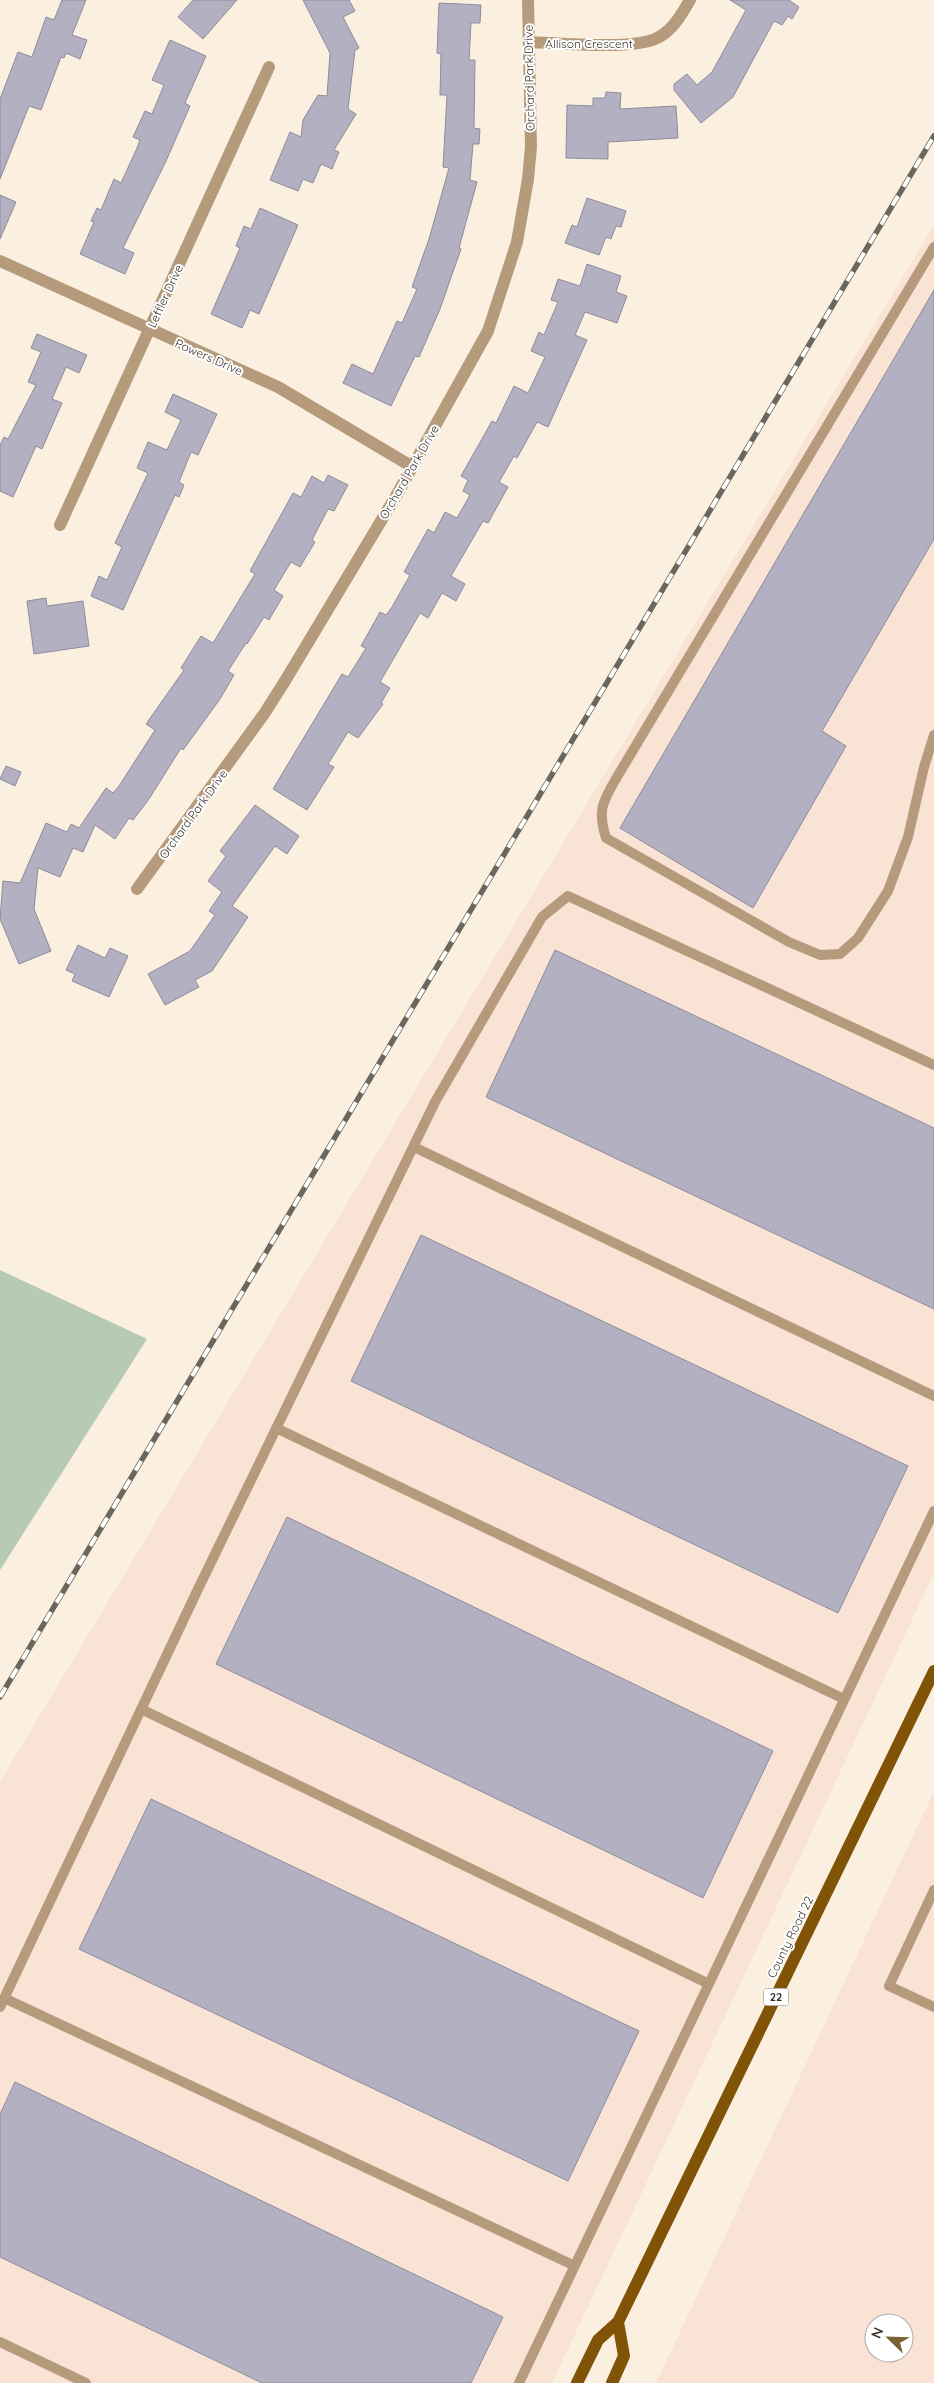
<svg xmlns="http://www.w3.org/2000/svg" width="934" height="2383" font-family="Quicksand,sans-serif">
  <rect width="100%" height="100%" fill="#fbf0df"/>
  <path fill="#f8e3d5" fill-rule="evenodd" d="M934 225V1573L552 2383H0V1782Z
    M934 1791V2383H656ZM874 2323H904V2353H874Z"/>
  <path fill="#b6cab6" d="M0 1270 147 1339 0 1570Z"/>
  <path fill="#b3b0c2" stroke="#8e8b9c" d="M62 0H86L72 35 87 40 80 59 66 53 64 58 61 57 41 110 29 106 0 179V99L18 52 32 57 46 17 54 20Z
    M193 0H237L203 39 178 17Z
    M303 0H349L355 11 343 17 359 48 355 50 348 109 356 114 334 150 339 152 332 169 321 164 313 183 303 179 298 191 270 180 290 132 301 137 303 120 318 95 327 96 330 53Z
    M730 0H789L799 7 792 19 788 16 782 25 774 21 733 97 701 123 674 90V84L687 74 697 85 712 72 746 10Z
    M439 3 481 5 480 23H471L469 60H475L474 128 480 129 479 144H473L470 180 477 182 459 248 461 249 440 309 419 357 415 356 391 406 343 383 352 364 373 374 397 321 402 323 417 289 412 287 429 239 449 168 443 167 447 95H440L441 54 437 53Z
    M170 40 206 56 185 103 190 106 166 161 123 248 134 253 125 274 80 254 94 222 91 221 97 208 101 210 114 179 121 183 137 148 140 140 133 137 145 111 152 114 164 85 152 80Z
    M606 92 621 93 620 109 676 106 678 138 608 142V159L566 158 567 105 593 106V98H605Z
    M0 195 16 202 0 239Z
    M587 198 626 211 621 227 616 226 611 239 606 237 599 255 565 243 572 225 577 227Z
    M260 208 298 225 259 314 250 310 242 328 211 314 240 248 236 246 244 226 251 229Z
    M587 264 621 276 616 292 627 296 617 323 585 312 575 335 587 340 548 427 537 422 517 458 514 456 499 482 508 487 488 523 483 521 451 576 465 584 456 601 442 593 428 618 420 613 380 682 390 688 381 703 383 704 358 738 348 732 328 764 334 767 307 810 273 789 342 674 348 677 366 648 361 646 380 612 386 615 392 607 410 575 404 572 428 529 434 533 445 512 457 518 470 495 463 491 468 480 461 476 492 421 496 423 514 386 528 393 545 357 531 351 539 332 544 335 558 302 551 300 558 279 580 286Z
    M934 290V539L822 731 846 746 753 908 620 828Z
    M37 334 87 355 79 373 66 367 52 399 62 403 42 449 36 446 13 497 0 491V445L4 437 8 439 36 385 28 382 41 352 31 348Z
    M173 394 217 414 198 455 191 452 179 482 184 485 179 497 175 495 123 610 91 596 99 576 107 580 122 547 115 543 148 473 137 468 148 442 167 450 181 420 165 412Z
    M328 475 348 485 334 511 328 509 312 540 315 542 300 567 291 562 274 590 283 596 269 620 264 617 247 644 246 643 228 671 234 675 220 699 183 750 181 748 149 799 133 820 129 818 115 839 95 825 83 852 73 848 60 877 38 868 34 909 51 951 19 964 0 919 3 881 20 883 46 823 67 832 71 824 79 828 106 788 113 793 119 786 155 730 146 724 184 670 181 668 201 636 213 643 255 574 250 571 293 493 301 497 312 476 324 483Z
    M46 598 47 606 83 601 89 646 34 654 27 601Z
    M6 766 21 772 15 786 0 779Z
    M255 805 299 836 287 854 275 846 232 906 248 917 212 971 195 980 199 987 165 1005 148 974 190 951 215 915 209 911 222 892 208 881 226 856 220 851Z
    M78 945 105 958 110 948 128 956 109 997 72 981 75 974 66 970Z
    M555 950 934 1128V1309L486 1097Z
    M421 1235 908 1466 838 1613 351 1381Z
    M287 1517 773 1751 703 1898 216 1664Z
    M151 1799 639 2031 568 2181 79 1949Z
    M15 2082 503 2317 471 2383H262L0 2257V2114Z"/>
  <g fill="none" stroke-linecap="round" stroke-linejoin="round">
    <path stroke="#b59b7c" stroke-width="10" d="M934 247 617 777C603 801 597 810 606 838L789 942 820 955 840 954 858 938 888 891 908 837 924 767 934 735
      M414 1147 934 1396
      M276 1428 844 1699
      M141 1709 709 1984
      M934 1890 889 1986 934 2007
      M4 1998 575 2266
      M0 2007 199 1587 435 1102 542 917 568 896 934 1065
      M0 2342 86 2383
      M519 2383 934 1511"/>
    <path stroke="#b59b7c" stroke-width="12" d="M529 42C559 43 629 50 655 39 672 32 681 15 690 0
      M0 261 278 387 411 466
      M60 525 269 67
      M137 889 264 714 285 681 396 496 488 331 517 242 528 179 531 147 528 0"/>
    <path stroke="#805307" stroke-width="12" d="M577 2383 598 2340 618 2322 934 1671
      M612 2383 624 2356 618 2322"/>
    <defs>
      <path id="rail" d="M0 1697 934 136"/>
    </defs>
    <use href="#rail" stroke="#6c675d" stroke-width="5.5"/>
    <use href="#rail" stroke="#fff" stroke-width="4" stroke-dasharray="11" stroke-linecap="butt"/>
  </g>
  <g text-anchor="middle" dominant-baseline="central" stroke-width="4" stroke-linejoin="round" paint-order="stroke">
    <rect fill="#fff" stroke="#72706b" stroke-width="1" x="763.5" y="1988.5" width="25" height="17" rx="4"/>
    <g font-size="11" font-weight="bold" fill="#36322c">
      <text x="776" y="1997">22</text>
    </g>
    <g font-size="12" fill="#36322c" stroke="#fff">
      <text x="589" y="43">Allison Crescent</text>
      <text transform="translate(529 78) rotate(-91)">Orchard Park Drive</text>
      <text transform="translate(165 296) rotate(-65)">Leffler Drive</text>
      <text transform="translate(209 357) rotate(24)">Powers Drive</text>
      <text transform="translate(409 472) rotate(-60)">Orchard Park Drive</text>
      <text transform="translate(193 814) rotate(-54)">Orchard Park Drive</text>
      <text transform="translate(790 1937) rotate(-64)">County Road 22</text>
    </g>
  </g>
  <g transform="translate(889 2338) rotate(293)"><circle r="24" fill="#ffffff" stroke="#afadab"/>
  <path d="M0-4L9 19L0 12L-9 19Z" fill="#796333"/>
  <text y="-8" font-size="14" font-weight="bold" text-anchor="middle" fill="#36322c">N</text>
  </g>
</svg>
